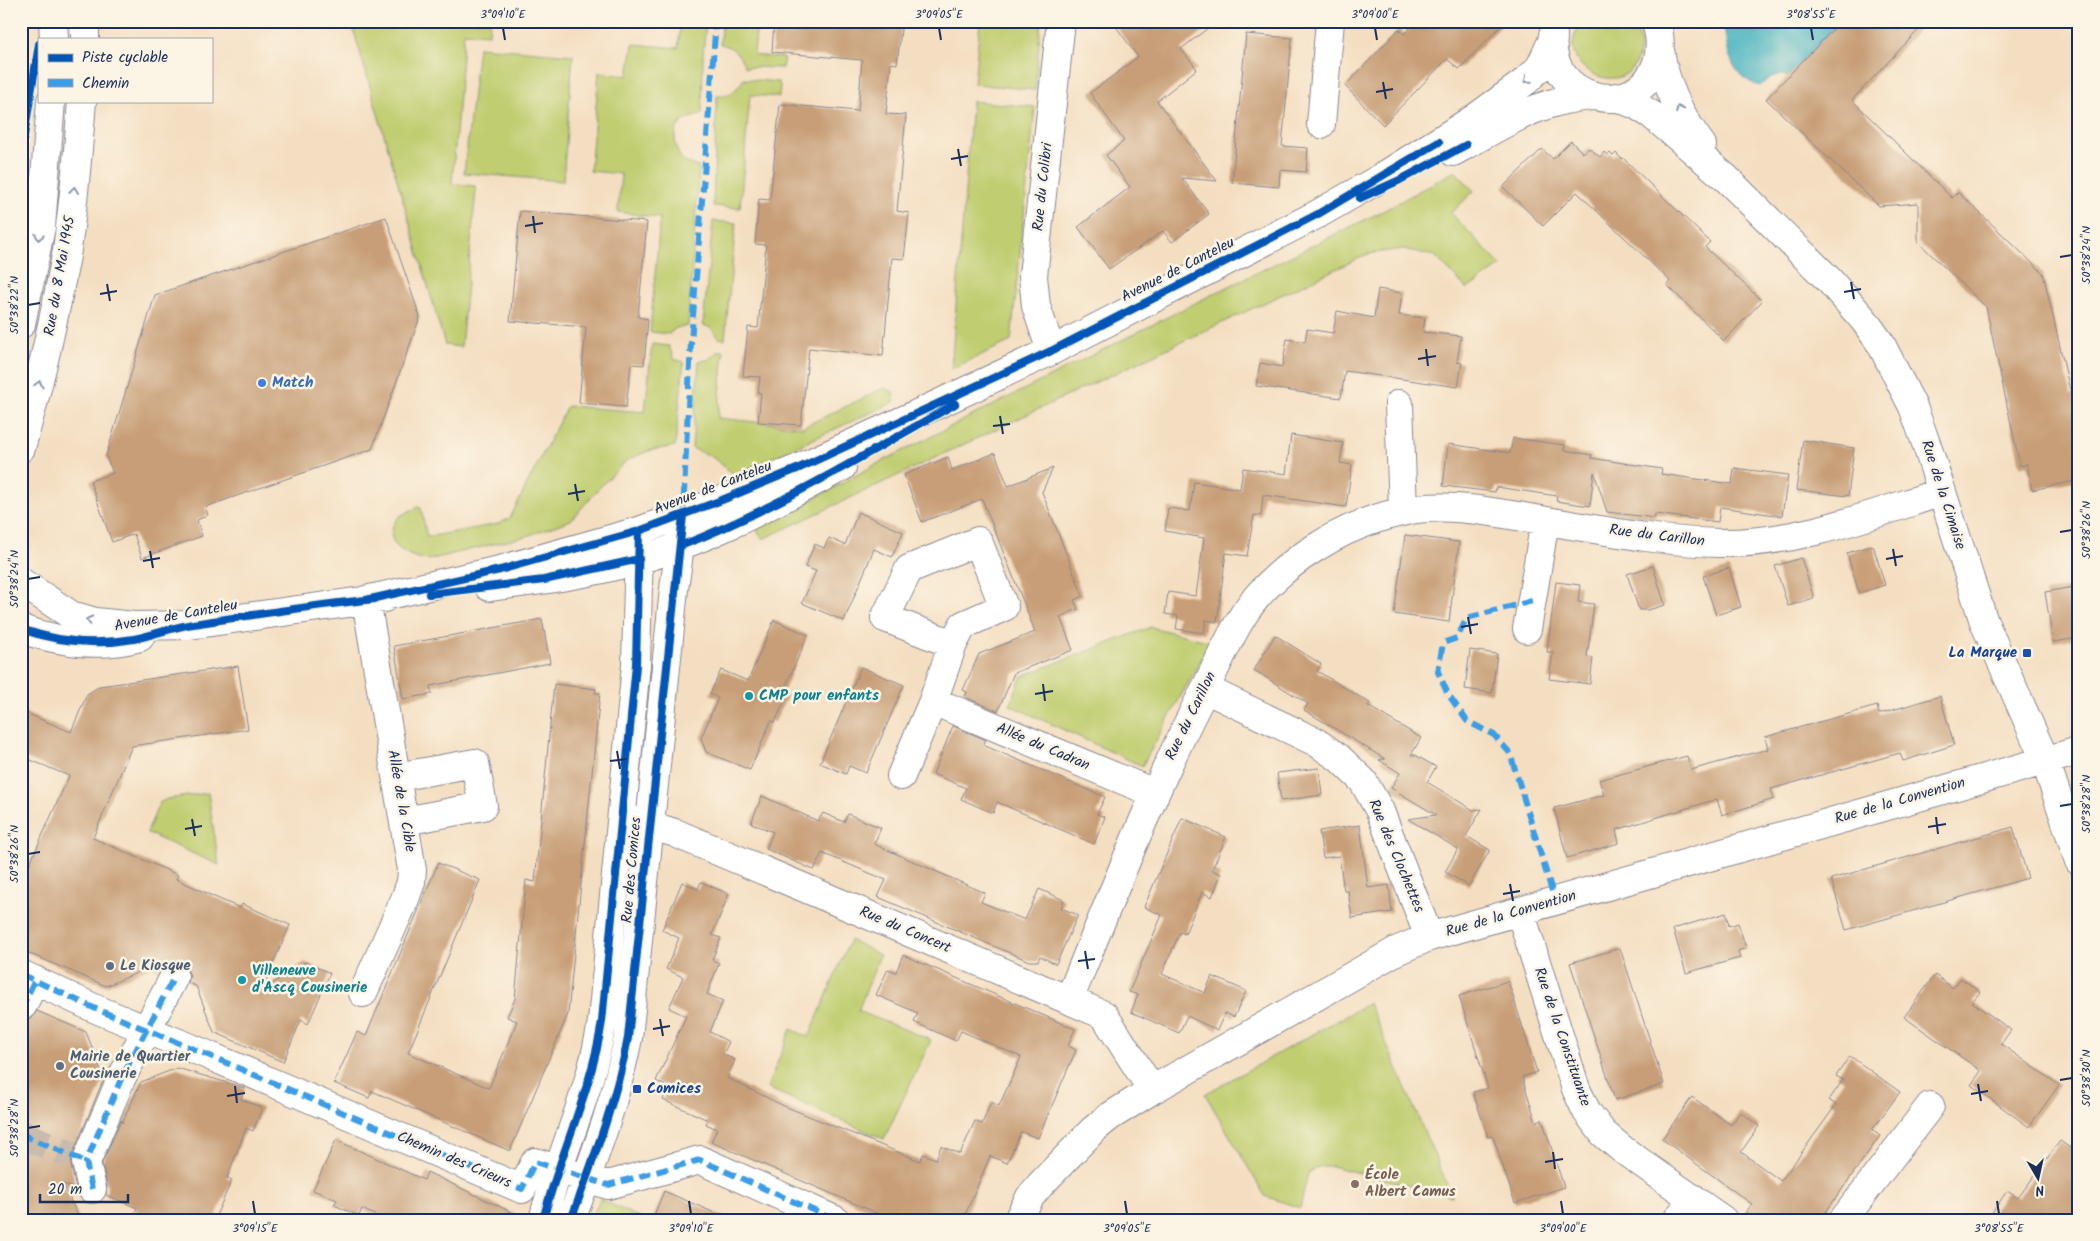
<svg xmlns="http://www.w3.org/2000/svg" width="2100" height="1241" font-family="Kalam,sans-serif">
  <rect width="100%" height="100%" fill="#fcf5e5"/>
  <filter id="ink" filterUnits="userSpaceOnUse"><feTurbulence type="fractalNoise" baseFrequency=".02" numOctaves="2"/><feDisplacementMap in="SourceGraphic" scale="10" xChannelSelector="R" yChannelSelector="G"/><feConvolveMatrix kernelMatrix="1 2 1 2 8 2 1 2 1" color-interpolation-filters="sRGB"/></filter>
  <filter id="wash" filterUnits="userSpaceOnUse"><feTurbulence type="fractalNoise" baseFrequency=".0096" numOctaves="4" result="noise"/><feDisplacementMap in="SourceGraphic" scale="20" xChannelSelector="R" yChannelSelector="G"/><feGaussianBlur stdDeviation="1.12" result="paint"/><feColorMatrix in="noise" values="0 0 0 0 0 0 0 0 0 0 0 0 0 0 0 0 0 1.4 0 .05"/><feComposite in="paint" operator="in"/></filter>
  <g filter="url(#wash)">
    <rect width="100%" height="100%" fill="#f4dec1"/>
    <path fill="#c0cd6f" stroke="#6e7e66" d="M351 21H490L489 34 464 32 452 184 475 186 476 190 461 347 445 345Z
      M681 21H706L703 54 702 114C694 117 686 118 680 124 671 133 675 153 684 161 688 164 694 166 699 167L688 326 676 328 669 334 650 332 660 218 618 212 621 174 590 171 599 72 628 76 633 44 678 48Z
      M722 21H757L754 55 784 58 782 68 745 67C740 55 733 46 720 44Z
      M980 21H1041L1035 90 974 84Z
      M1585 21H1629C1638 30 1642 41 1639 53 1627 108 1542 62 1585 21Z
      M478 47 573 55 563 181 464 173Z
      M744 79 778 82 780 85 779 97 750 95 740 208 713 206 717 96C730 97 737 89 744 79Z
      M972 101 1035 107 1011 341 951 369Z
      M1455 171 1474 191 1451 213 1501 266 1467 289 1435 256 1403 249 1368 254 763 539 757 530 871 467 1211 295 1383 211Z
      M713 221 736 223 725 339 718 338 711 328 703 325Z
      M652 344 669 346 674 359 684 362 675 446 648 451 627 460 600 487 571 520 527 536 428 560C408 558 379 543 397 519 401 514 412 510 418 507L421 508 427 537 498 524 510 518 567 406 645 412Z
      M718 351H724L718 418 803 427 884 388 893 392 894 402 735 475 712 457 692 448 699 361 708 360Z
      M1151 627 1211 642 1142 766 1010 705 1022 676Z
      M208 793 219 865 147 833 159 803 167 799Z
      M850 940 880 955 858 1011 931 1040 884 1139 767 1088 791 1029 809 1037Z
      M1369 1003 1452 1196 1331 1166H1321L1308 1173 1300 1208 1265 1196 1205 1094Z
      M600 1199 644 1220H591Z"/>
    <path fill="#42b0bf" stroke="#2e708e" d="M1724 21H1841L1787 77C1776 71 1769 79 1760 86 1730 77 1726 49 1724 21Z"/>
    <g id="blocks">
      <path fill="#c79e77" d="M774 21H902L897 64 891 63 886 114 906 115 897 211 909 213 904 259 892 258 883 356 809 348 801 425 758 422 761 393H758L760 377 743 376 748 327 758 328 766 245 755 244 759 199 770 200 780 104 858 111 862 60 772 52Z
        M1112 21H1217L1181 49 1197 69 1157 101 1217 181 1182 178 1209 214 1172 242 1163 231 1109 269 1078 227 1130 187 1106 155 1124 141 1090 93 1138 57Z
        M1417 21H1506L1459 69 1447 59 1383 125 1345 86 1399 29 1404 34Z
        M1841 21H1927L1852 100 1952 198 1958 192 2043 273 2071 395 2079 393V480L2032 490 2027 464 2020 466 1986 307 1918 242V203L1879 206 1766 99Z
        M1246 34 1292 38 1282 146 1308 148 1306 172 1280 170 1279 187 1232 183Z
        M1571 141 1583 153 1589 148 1600 157 1604 152 1607 155 1610 153 1613 156 1616 153 1622 159 1623 158 1710 242 1705 247 1762 301 1724 341 1667 285 1670 281 1577 192 1543 226 1503 187 1542 149 1553 159Z
        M520 211 647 222 638 317 648 319 644 365 631 364 626 407 579 403 586 327 510 321Z
        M386 217 420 317 372 449 205 507 208 515 197 520 202 536 142 558 134 534 112 542 90 481 113 473 106 456 155 295Z
        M1378 289 1402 293 1399 315 1425 318 1423 332 1461 336 1457 362 1462 363 1458 387 1345 371 1341 398 1256 386 1260 363 1282 367 1287 339 1305 342 1307 329 1333 333 1337 311 1374 318Z
        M1291 435 1343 443 1340 463 1352 465 1346 507 1263 495 1261 516 1254 515 1247 556 1226 553 1217 622 1206 620 1204 633 1176 629 1178 616 1165 614 1168 592 1196 596 1204 538 1165 531 1168 508 1190 511 1194 482 1240 489 1243 468 1286 474Z
        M1513 438 1565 445 1564 450 1592 455 1591 458 1662 469 1661 474 1696 479 1732 484 1734 468 1788 475 1782 516 1720 507 1718 522 1655 514V518L1607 512 1594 472 1590 506 1556 501 1557 496 1531 492 1496 487 1495 492 1443 486 1448 444 1510 453Z
        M1803 440 1854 448 1848 496 1796 490Z
        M995 453 1008 486 1053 468 1042 492 1083 596 1074 600 1078 609 1060 617 1073 650 1014 673 998 711 965 697 967 692 963 690 979 654 1035 632 1025 606 982 499 922 522 904 475 948 457 952 470Z
        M858 512 903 532 892 557 874 549 844 621 802 603 816 571 805 567 815 544 824 548 829 538 845 545Z
        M1405 535 1459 542 1449 622 1394 614Z
        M1873 545 1885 585 1859 593 1847 553Z
        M1801 558 1814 598 1788 606 1775 566Z
        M1653 566 1665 605 1648 610H1639L1627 574Z
        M1729 568 1741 607 1716 615 1703 576Z
        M1556 582 1580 585 1578 602 1594 604 1587 657 1593 658 1590 684 1549 679 1553 652H1547Z
        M2079 586V638L2053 642 2045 592Z
        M542 619 550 663 430 686 432 694 403 699 394 646Z
        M774 620 808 635 782 695 787 696 775 722 771 721 750 770 706 752 701 738 718 698 710 694 721 670 748 681Z
        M1275 635 1321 664 1317 671 1370 703 1368 706 1421 738 1411 755H1415L1436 767 1427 782 1473 810 1482 809 1466 836 1490 850 1469 886 1445 872 1458 849 1408 819 1436 815 1391 788 1400 773 1379 760 1385 759 1304 710 1308 704 1254 670Z
        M1470 650 1497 654 1492 693 1465 689Z
        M238 666 248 729 132 746 93 838 178 875 176 879 219 899 240 908 242 904 290 925 261 991 305 962 330 973 308 1024 301 1020 283 1062 214 1032 196 986 188 983 190 976 187 969 181 963 173 961 166 964 160 971 151 967 106 986 21 950V883L69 776 21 756V711L71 732 87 694 100 686Z
        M861 667 904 685 866 773 849 766 846 774 820 763Z
        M554 684 596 689 595 693H600L568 1014 510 1151 372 1091 369 1098 334 1083 357 1032 366 1036 438 863 480 880 408 1053 489 1088 517 1021 507 1017 515 999 526 880 535 882Z
        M1940 696 1954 745 1903 761 1900 753 1771 789 1774 799 1722 815 1717 799 1616 830 1619 843 1567 858 1554 808 1604 795 1599 780 1687 756 1691 770 1768 749 1765 737 1877 706 1879 714Z
        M953 726 986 740 983 745 1105 797 1097 814 1105 817 1094 844 997 802 993 813 961 799 966 788 933 774Z
        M1319 768 1322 795 1281 801 1277 773Z
        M762 796 818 821 823 813 844 822 848 814 881 828 874 844 985 893 981 902 1025 920 1039 889 1064 900 1061 908 1078 915 1056 964 1040 956 1038 961H1029L878 897 886 880 822 853 814 870 766 849 773 832 751 823Z
        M1182 818 1226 837 1212 870 1221 874 1212 897 1202 892 1185 934 1180 932 1162 974 1205 993 1212 976 1246 991 1234 1017 1225 1013 1217 1030 1187 1016 1179 1033 1131 1012 1138 995 1129 992 1162 915 1144 907Z
        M1360 825 1368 888 1389 885 1392 912 1352 918 1348 891H1344L1339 856 1323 858 1319 831Z
        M2013 827 2028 878 1846 930 1831 879Z
        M682 882 698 889 701 882 729 894 712 935 721 938 712 960 719 963 707 994 723 1001 710 1032 729 1042 723 1054 735 1060 727 1078 784 1106 920 1161 923 1154 936 1159 941 1146 960 1154 975 1121 982 1124 991 1102 999 1106 1021 1057 961 1031 956 1041 914 1022 918 1013 876 995 888 969 896 972 903 955 1075 1029 1068 1046 1076 1050 1038 1138 1021 1132 1007 1163 990 1156 963 1220H893L711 1142 717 1129 706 1124 708 1120 663 1100 668 1087 656 1081 686 1016 669 1008 683 977 666 969 679 938 662 930Z
        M1726 913 1729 926 1738 923 1746 948 1738 951 1740 958 1686 973 1673 929Z
        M1620 948 1664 1084 1615 1100 1570 963Z
        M1935 975 1953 988 1961 978 1980 992 1972 1002 2011 1030 2001 1044 2059 1085 2029 1127 1971 1085 1981 1071 1904 1017Z
        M1508 981 1537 1072 1522 1077 1536 1122 1542 1119 1564 1187 1515 1203 1493 1136 1488 1137 1473 1092 1488 1088 1459 996Z
        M37 1011 86 1032 104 1078 72 1156 71 1165 76 1189 63 1184 80 1220H21V1020L31 1018Z
        M1850 1056 1900 1092 1872 1130 1880 1136 1820 1220H1740L1752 1204 1662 1139 1692 1097 1731 1125 1740 1112 1759 1126 1741 1152 1781 1181 1836 1105 1829 1100 1843 1080 1836 1076Z
        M177 1068 245 1088 241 1099 262 1108 253 1131 246 1128 227 1178 232 1180 214 1220H133L137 1208 106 1195 107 1186 102 1163 121 1120 122 1123 141 1082Z
        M336 1140 424 1180 427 1172 528 1220H385L362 1209 359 1216 334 1205 337 1200 313 1190Z
        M2060 1141 2079 1154V1220H1987L2007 1191 2018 1198Z
        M664 1191 731 1220H652Z"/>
    </g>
  </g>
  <g filter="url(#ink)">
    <use href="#blocks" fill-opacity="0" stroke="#888690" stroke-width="1"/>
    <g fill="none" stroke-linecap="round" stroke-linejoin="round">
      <path stroke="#c9bbad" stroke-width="28" stroke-dasharray="28 14" stroke-linecap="butt" d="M21 1134 71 1155"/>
      <defs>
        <path id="minor" d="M1553 35C1545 100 1636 123 1657 63 1661 49 1661 35 1655 21
          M1660 50C1665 85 1680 116 1702 145
          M1616 97 1636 105 1652 115 1726 178 1829 280 1864 320 1881 344 1913 407 1927 446 1984 622 2045 760 2079 861
          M1321 124 1330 21
          M1453 152C1500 127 1538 99 1593 96
          M1051 351 1036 306 1033 276 1061 21
          M1399 404 1403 511
          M21 582 71 615 95 622 134 626 190 625 384 598
          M489 587C539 581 589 574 638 560 711 539 776 502 842 467
          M366 600 500 570 639 531 722 500 797 469 917 414 1051 351 1318 214 1379 179 1475 118 1526 81 1540 67 1553 39
          M21 629C59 642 101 648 140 637
          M1527 629 1545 521
          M953 644 885 618 909 569 978 541 1004 607 963 625 953 644 933 701 1154 793
          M1205 689 1316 742 1339 758 1363 781 1380 811 1429 937
          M901 776 933 701
          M397 777 475 763 483 806 405 821
          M633 820 675 833 1104 1015 1152 1090
          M1520 911 1576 1089 1587 1112 1603 1133 1623 1150 1723 1220
          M21 974 96 1009 203 1053 522 1189 535 1162 608 1185 700 1160 835 1220
          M363 993 405 899 411 882 412 870 366 600
          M1069 1000C1112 895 1153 790 1205 689 1218 663 1230 635 1246 611 1262 587 1291 563 1315 548 1341 531 1370 519 1401 512 1442 502 1487 511 1529 518 1592 528 1656 542 1720 543 1797 544 1870 515 1942 492
          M23 1005 35 980
          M92 1189 86 1162 121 1079 174 977
          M543 1220C560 1153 592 1090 602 1021L636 665 639 542
          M571 1220C593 1160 616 1101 628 1038L674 589 682 531
          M1018 1220 1030 1197 1040 1185 1093 1130 1109 1117 1152 1090 1396 951 1429 937 2079 751
          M1677 1220 1693 1198
          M1843 1220 1930 1106"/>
        <path id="major" d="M53 21 54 39
          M85 39V21
          M21 324 41 227 51 101
          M21 448C39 385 54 321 66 256 74 205 78 153 82 101"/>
      </defs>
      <use href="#minor" stroke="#888690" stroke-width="30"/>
      <use href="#major" stroke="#888690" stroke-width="30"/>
      <use href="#minor" stroke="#fff" stroke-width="28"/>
      <use href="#major" stroke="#fff" stroke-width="28"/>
      <path stroke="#3b9de6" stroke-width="6" stroke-dasharray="12 6" stroke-linecap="butt" d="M683 515 691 342 716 21
        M1532 601 1467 618 1457 638 1443 643 1438 672 1448 694 1467 721 1494 735 1510 753 1555 901
        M21 974 96 1009 203 1053 522 1189 535 1162 608 1185 700 1160 835 1220
        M21 1009 35 980
        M21 1134 86 1162
        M92 1189 86 1162 121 1079 174 977"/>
      <defs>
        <path id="cycleway" d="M21 154 39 44
          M1360 198 1400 180 1466 145
          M680 546C776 509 866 454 955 404
          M429 594 544 580 639 559
          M366 600 500 570 639 531 722 500 797 469 1051 351 1318 214 1439 142
          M21 629C58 642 95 646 134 639 154 635 173 627 193 624 253 615 314 605 375 599
          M543 1220C560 1153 592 1090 602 1021L636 665 639 531
          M571 1220C593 1160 616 1101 628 1038L683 515"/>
      </defs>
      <use href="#cycleway" stroke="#fcf5e5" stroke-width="11"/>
      <use href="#cycleway" stroke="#0057b8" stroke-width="8"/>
    </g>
    <defs><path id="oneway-chevron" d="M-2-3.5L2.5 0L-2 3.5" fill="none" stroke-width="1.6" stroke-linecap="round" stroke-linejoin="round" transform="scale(1.25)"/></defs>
    <g stroke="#8d97ae">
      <use href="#oneway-chevron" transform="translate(1527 80) rotate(141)"/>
      <use href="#oneway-chevron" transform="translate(1679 109) rotate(-117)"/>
      <use href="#oneway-chevron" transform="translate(74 190) rotate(-84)"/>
      <use href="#oneway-chevron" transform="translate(39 237) rotate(101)"/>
      <use href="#oneway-chevron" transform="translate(39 384) rotate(-75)"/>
      <use href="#oneway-chevron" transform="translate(89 620) rotate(-168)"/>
    </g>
  </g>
  <path fill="none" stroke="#1b2f5e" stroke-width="2" d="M503 28 505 40M939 28 941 40M1375 28 1377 40M1811 28 1813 40M1383 82 1386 99M1376 92 1393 89M958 149 961 166M951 159 968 156M533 216 535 233M525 226 543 223M2060 257 2072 255M1851 282 1854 299M107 284 110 301M1844 292 1861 289M100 294 117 291M28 305 40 303M1426 349 1428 366M1418 359 1436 356M1000 416 1003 434M993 426 1010 424M575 484 578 501M568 494 585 491M2060 532 2072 530M1893 549 1896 566M150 551 153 568M1886 559 1903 556M143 561 160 558M28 579 40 577M1468 617 1471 634M1461 627 1478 624M1043 684 1045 701M1035 694 1053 691M617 751 620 769M610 761 627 759M2060 806 2072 804M1936 817 1938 834M192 819 195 836M1928 827 1946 824M185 829 202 826M28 854 40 852M1510 884 1513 901M1503 894 1520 891M1085 951 1088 969M1078 961 1095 959M660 1019 663 1036M653 1029 670 1026M2060 1080 2072 1078M1978 1084 1981 1101M235 1086 237 1103M1971 1094 1988 1091M227 1096 245 1093M28 1128 40 1126M1553 1152 1555 1169M1545 1162 1563 1159M253 1201 255 1214M689 1201 691 1214M1125 1201 1127 1214M1561 1201 1563 1214M1997 1201 1999 1214"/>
  <circle fill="#3f7fe0" stroke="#fcf5e5" stroke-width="2" cx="262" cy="383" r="5"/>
  <g fill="#1a4fb4" stroke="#fcf5e5" stroke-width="2">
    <rect x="2022" y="648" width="10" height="10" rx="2.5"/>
    <rect x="632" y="1084" width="10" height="10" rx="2.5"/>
  </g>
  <g fill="#0f9aa8" stroke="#fcf5e5" stroke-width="2">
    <circle cx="749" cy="696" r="5"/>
    <circle cx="242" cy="980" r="5"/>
  </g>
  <g fill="#5c6f8a" stroke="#fcf5e5" stroke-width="2">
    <circle cx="110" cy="966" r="5"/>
    <circle cx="60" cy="1066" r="5"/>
  </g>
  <circle fill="#8d6e63" stroke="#fcf5e5" stroke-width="2" cx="1355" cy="1184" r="5"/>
  <g text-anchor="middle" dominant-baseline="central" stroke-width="5" stroke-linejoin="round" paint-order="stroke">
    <g font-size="15" fill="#1b2f5e" stroke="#fcf5e5">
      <text transform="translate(1043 187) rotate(-84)">Rue du Colibri</text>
      <text transform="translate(1178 270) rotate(-27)">Avenue de Canteleu</text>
      <text transform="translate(60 276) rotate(-80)">Rue du 8 Mai 1945</text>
      <text transform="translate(713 488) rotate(-21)">Avenue de Canteleu</text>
      <text transform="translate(1943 495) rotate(72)">Rue de la Cimaise</text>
      <text transform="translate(1657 536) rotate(7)">Rue du Carillon</text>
      <text transform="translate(176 616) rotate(-10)">Avenue de Canteleu</text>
      <text transform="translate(1191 716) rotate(-64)">Rue du Carillon</text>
      <text transform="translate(1043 747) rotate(23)">Allée du Cadran</text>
      <text transform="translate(401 801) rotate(80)">Allée de la Cible</text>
      <text transform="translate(1900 801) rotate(-16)">Rue de la Convention</text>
      <text transform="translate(1396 856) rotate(67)">Rue des Clochettes</text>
      <text transform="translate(632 870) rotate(-85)">Rue des Comices</text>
      <text transform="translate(1511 914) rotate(-16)">Rue de la Convention</text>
      <text transform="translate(905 930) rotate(23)">Rue du Concert</text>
      <text transform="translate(1562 1037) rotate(71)">Rue de la Constituante</text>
      <text transform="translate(454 1160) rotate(23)">Chemin des Crieurs</text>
    </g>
    <g font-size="15" font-weight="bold" fill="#366cbe" stroke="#fcf5e5" text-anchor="start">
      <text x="272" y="383">Match</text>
    </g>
    <g font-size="15" font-weight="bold" fill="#164399" stroke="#fcf5e5" text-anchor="end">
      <text x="2017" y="653">La Marque</text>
      <text x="647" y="1089" text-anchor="start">Comices</text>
    </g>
    <g font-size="15" font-weight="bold" fill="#0d838f" stroke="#fcf5e5" text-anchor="start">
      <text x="759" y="696">CMP pour enfants</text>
      <text x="252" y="971">Villeneuve<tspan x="252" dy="17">d'Ascq Cousinerie</tspan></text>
    </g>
    <g font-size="15" font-weight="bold" fill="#4e5e75" stroke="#fcf5e5" text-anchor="start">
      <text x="120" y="966">Le Kiosque</text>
      <text x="70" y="1057">Mairie de Quartier<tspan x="70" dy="17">Cousinerie</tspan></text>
    </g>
    <g font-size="15" font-weight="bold" fill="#785e54" stroke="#fcf5e5" text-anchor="start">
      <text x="1365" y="1175">École<tspan x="1365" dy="17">Albert Camus</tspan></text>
    </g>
  </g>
  <rect width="2100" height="1241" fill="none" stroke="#fcf5e5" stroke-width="55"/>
  <rect x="38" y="38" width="175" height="65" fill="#fcf5e5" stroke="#a2a6af"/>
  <rect x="48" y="54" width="25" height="8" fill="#0057b8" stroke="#a2a6af"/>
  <text x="82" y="62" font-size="15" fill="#1b2f5e">Piste cyclable</text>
  <rect x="48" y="79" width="25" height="8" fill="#3b9de6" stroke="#a2a6af"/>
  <text x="82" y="88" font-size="15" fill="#1b2f5e">Chemin</text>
  <g transform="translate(2038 1178) rotate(171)" stroke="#fcf5e5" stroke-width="4" paint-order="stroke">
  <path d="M0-4L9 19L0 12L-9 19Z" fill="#1b2f5e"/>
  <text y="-8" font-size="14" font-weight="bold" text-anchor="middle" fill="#1b2f5e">N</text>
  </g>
  <path d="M40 1194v8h88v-8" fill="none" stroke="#1b2f5e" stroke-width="2.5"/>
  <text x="48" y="1194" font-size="15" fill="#1b2f5e" stroke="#fcf5e5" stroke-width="4" paint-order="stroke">20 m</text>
  <rect x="28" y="28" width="2044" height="1186" fill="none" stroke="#1b2f5e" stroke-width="2"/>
  <g font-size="12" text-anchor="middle" fill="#1b2f5e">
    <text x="503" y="18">3°09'10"E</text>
    <text x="939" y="18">3°09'05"E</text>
    <text x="1375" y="18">3°09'00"E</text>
    <text x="1811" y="18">3°08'55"E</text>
    <text transform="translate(2086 255) rotate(-90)" y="4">50°38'24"N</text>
    <text transform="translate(14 305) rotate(-90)" y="4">50°38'22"N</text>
    <text transform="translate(2086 530) rotate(-90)" y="4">50°38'26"N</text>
    <text transform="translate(14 579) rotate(-90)" y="4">50°38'24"N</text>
    <text transform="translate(2086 804) rotate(-90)" y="4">50°38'28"N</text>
    <text transform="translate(14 854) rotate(-90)" y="4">50°38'26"N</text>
    <text transform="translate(2086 1078) rotate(-90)" y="4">50°38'30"N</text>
    <text transform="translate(14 1128) rotate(-90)" y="4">50°38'28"N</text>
    <text x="255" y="1232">3°09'15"E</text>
    <text x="691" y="1232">3°09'10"E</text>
    <text x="1127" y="1232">3°09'05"E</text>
    <text x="1563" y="1232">3°09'00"E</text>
    <text x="1999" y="1232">3°08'55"E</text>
  </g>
</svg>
